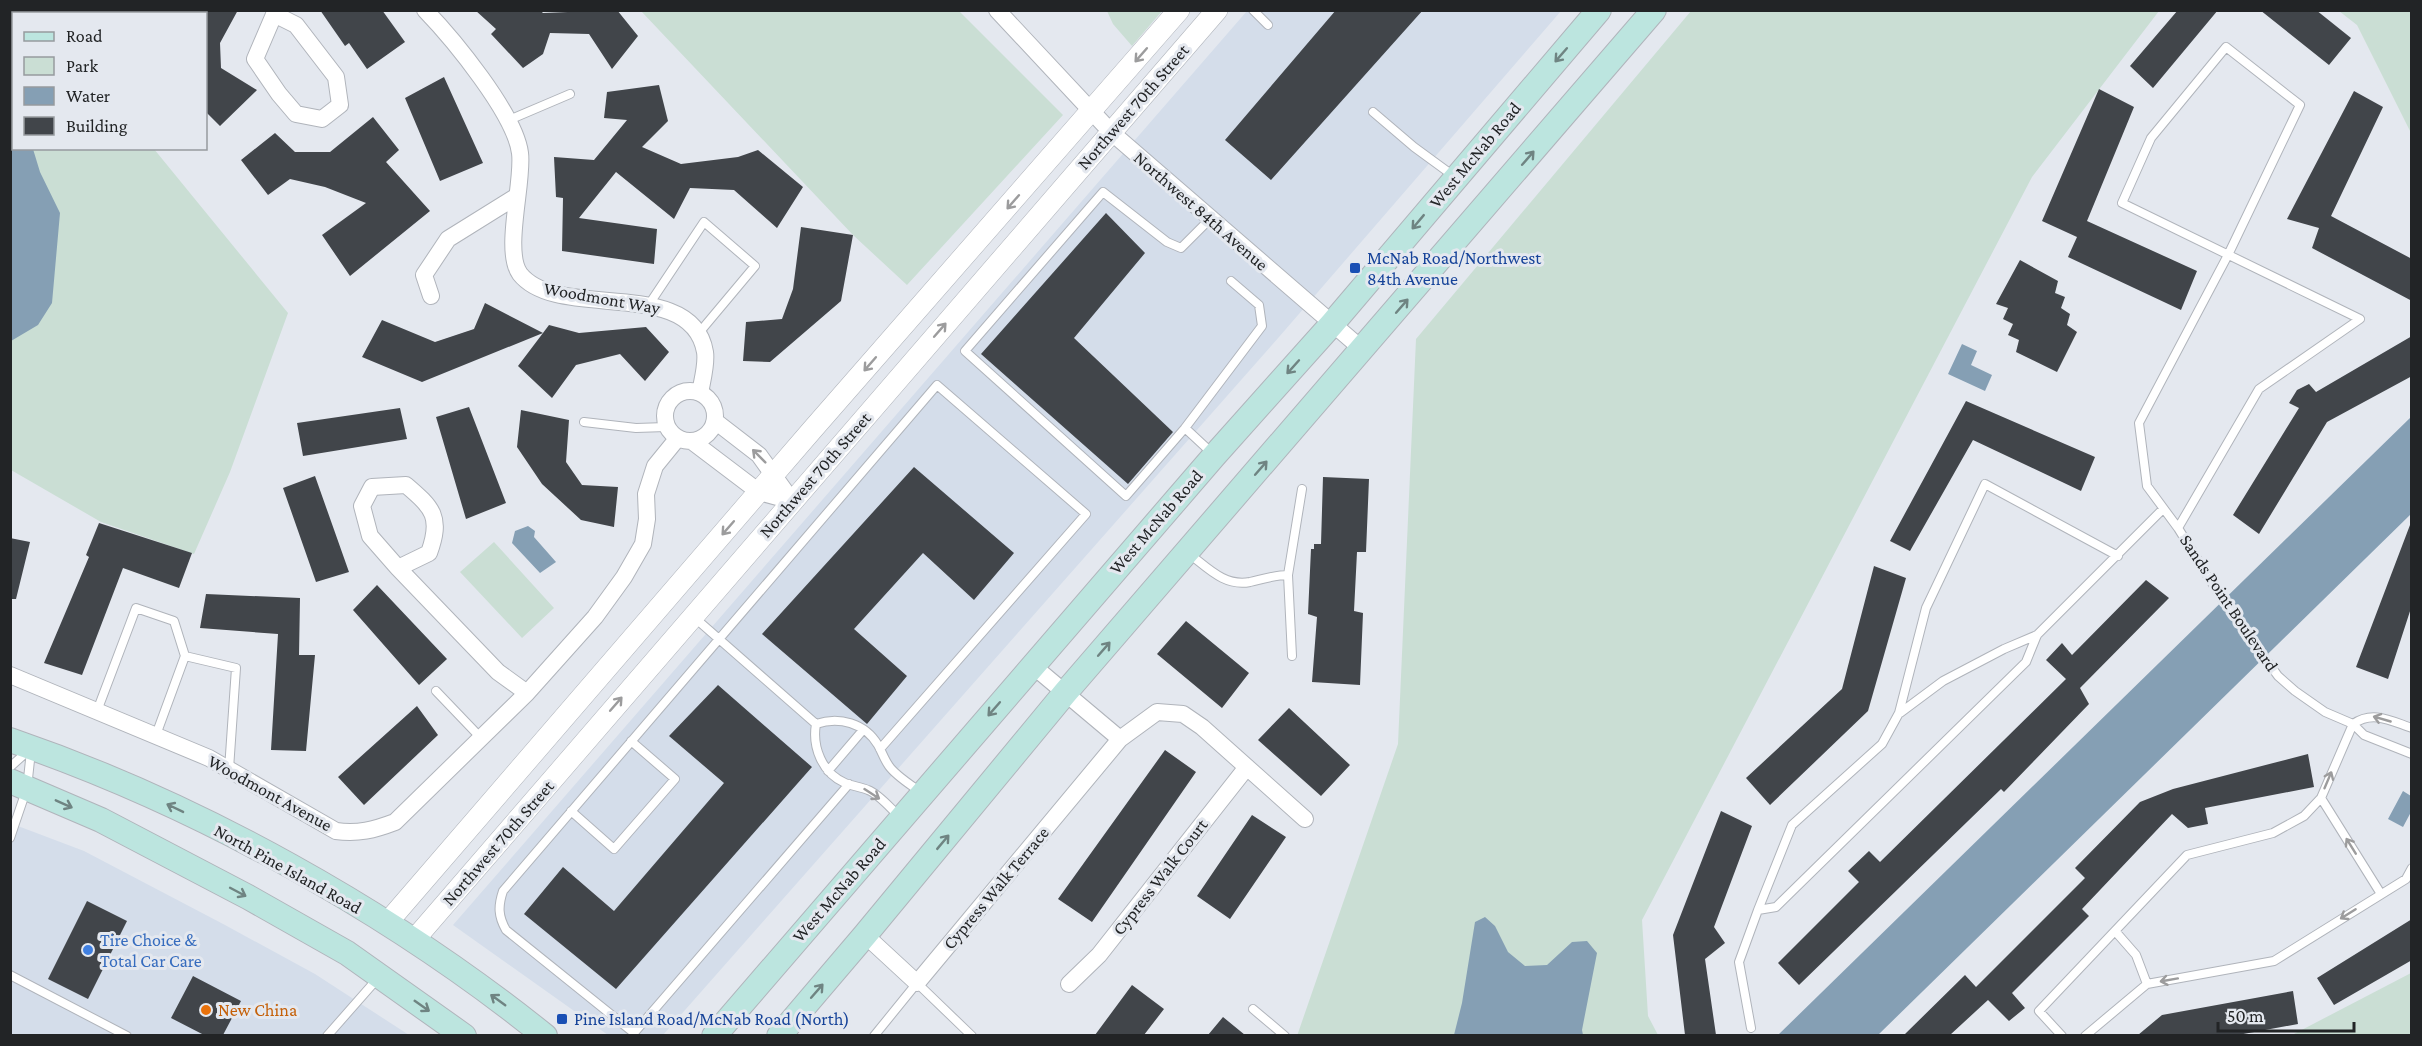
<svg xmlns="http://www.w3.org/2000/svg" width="2422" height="1046" font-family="'Crimson Pro',serif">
  <rect width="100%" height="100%" fill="#e4e8ef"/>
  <path fill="#d4ddea" d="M1247 11H1561L1279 337 663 1035H608L453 925Z
    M10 823 84 851 225 925 315 974 409 1035H11Z"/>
  <path fill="#caded4" d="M92 10V13L14 14V148L154 149 288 313 230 472 194 554 101 522 11 470 10 11Z
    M641 11H959L1063 115 907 285 853 235Z
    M1107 11H1162L1132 46 1113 24Z
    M1691 11H2159L2032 177 1642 920 1648 1016 1658 1035 1297 1036 1398 744 1416 339Z
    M2339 11H2411V133L2357 25Z
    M494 542 554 608 522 638 460 572Z
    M2411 973V1035H2292Z"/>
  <path fill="#859fb4" d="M10 97 13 98 14 148 33 149 40 172 60 213 52 303 38 325 11 341Z
    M1962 344 1977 351 1971 365 1992 375 1985 391 1948 374Z
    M2411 417V514L1878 1035 1777 1036Z
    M528 526 535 531 534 537 556 562 540 573 512 543 515 531Z
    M2403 791 2411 796V812L2403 827 2388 819Z
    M1485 917 1495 926 1508 952 1525 966 1547 965 1572 942 1587 941 1597 953 1582 1030 1583 1035H1454L1462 1003 1475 922Z"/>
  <path fill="#41454a" d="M206 10H238L220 43 221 68 257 90 220 126 206 112Z
    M320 10H382L405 42 367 69 349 43 345 46Z
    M475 10H540L543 13 617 10 638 36 612 69 589 34 550 33 543 54 523 68 491 34 496 29Z
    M1336 10H1423L1271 180 1225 140Z
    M2178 10H2218L2153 88 2130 66Z
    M2260 10H2316L2351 38 2329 65Z
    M444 77 483 163 440 181 405 98Z
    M659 85 668 121 642 147 681 164 738 157 758 150 803 187 777 228 734 190 690 188 674 219 616 172 579 218 657 229 654 264 562 251 563 198 556 197 554 157 594 160 627 120 604 118 607 92Z
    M2099 89 2134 107 2087 221 2197 271 2181 310 2068 257 2077 237 2042 221Z
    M2354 91 2383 107 2331 216 2412 259V301L2312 248 2319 228 2287 219Z
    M373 117 399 150 386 162 430 211 350 276 322 235 366 203 325 187 290 179 268 195 241 160 275 133 295 152H330Z
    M1106 213 1145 253 1074 338 1173 432 1128 484 981 354Z
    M801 227 853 235 841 301 770 362 743 361 746 322 782 319 793 289Z
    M2020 260 2058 281 2055 293 2065 297 2061 308 2070 314 2067 325 2077 332 2057 372 2016 352 2019 340 2008 335 2013 324 2003 319 2008 308 1996 304Z
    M485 303 543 333 549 325 579 333 646 327 669 352 645 381 620 354 576 365 552 398 518 366 543 333 422 382 362 357 382 320 435 342 474 329Z
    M2412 336V376L2327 422 2259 534 2233 515 2299 408 2289 403 2297 390 2309 384 2316 392Z
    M1966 401 2095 457 2081 491 1973 440 1910 551 1890 541Z
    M469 407 506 503 466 519 436 417Z
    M400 408 407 439 303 456 297 423Z
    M521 410 569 420 566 462 582 485 618 487 614 527 581 520 542 484 517 447Z
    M914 467 1014 553 974 600 923 553 854 629 907 676 867 724 762 634Z
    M315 476 349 572 316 582 283 488Z
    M1323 477 1369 479 1366 552H1357L1354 611 1363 613 1360 685 1312 682 1317 617 1308 614 1311 549H1314V544H1321Z
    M99 523 192 553 179 588 123 568 82 675 44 663 89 557 86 555Z
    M2410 525 2412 605 2388 679 2356 667Z
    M10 538 30 542 16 599H10Z
    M1874 566 1906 578 1868 711 1770 805 1746 778 1842 689Z
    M2146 580 2169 598 2080 688 2089 704 2004 792 2001 789 1799 985 1778 963 1859 882 1848 871 1869 851 1880 862 2066 679 2046 660 2062 643 2072 655Z
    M377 585 447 659 419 685 353 610Z
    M206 594 300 598 299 655H315L306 751 271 750 278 634 200 628Z
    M1186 621 1249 673 1222 708 1157 654Z
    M718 685 812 767 616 989 524 914 563 867 614 911 724 783 669 736Z
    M417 706 438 735 364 805 338 777Z
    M1289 708 1350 765 1321 796 1258 740Z
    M1165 750 1196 772 1092 922 1058 899Z
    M2308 754 2314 787 2205 808 2208 824 2188 828 2172 814 2082 909 2089 916 2012 993 2025 1008 2009 1021 1988 1000 1950 1035H1904L1965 975 1976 987 2085 878 2075 868 2140 802 2173 789Z
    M1721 811 1752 826 1714 927 1725 943 1705 959 1716 1035H1685L1673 935Z
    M1252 815 1286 837 1230 919 1197 896Z
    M87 901 127 921 88 999 48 979Z
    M2412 919V960L2334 1005 2317 978Z
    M193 976 241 1001 223 1035H204L171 1018Z
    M1132 985 1164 1009 1144 1035H1095Z
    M2293 991 2298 1024 2238 1035H2138L2162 1015Z
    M1223 1017 1245 1035H1208Z"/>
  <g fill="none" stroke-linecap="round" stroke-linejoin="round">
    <defs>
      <path id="service" d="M1253 10 1268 25
        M1373 112 1414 147 1455 177
        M509 120 570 94
        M648 306 704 222 755 266 698 334
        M584 422 636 428 666 427
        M1185 428 1126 496 965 351 1103 192 1167 242 1181 248 1210 219
        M1214 455 1185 428 1262 326 1259 305 1231 281
        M2178 528 2259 389 2360 319 2122 203 2151 138 2226 47 2300 105 2228 255 2139 423 2147 486 2178 528 2222 599 2278 676 2295 691 2325 712 2353 724 2364 735 2412 754
        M1188 553C1207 567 1224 587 1250 582 1263 579 1275 575 1288 575L1302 489
        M1288 575 1292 656
        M695 618 816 724
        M436 691 481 738
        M97 711 136 608 174 621 185 656
        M1900 713 1943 681 2004 649 2037 635
        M816 724C812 747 822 773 845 783 852 786 861 787 868 790 879 794 891 809 900 817
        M816 724C839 716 865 723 878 745 882 752 884 759 889 766 896 776 911 785 922 793
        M2353 724C2373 710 2391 721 2412 728
        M156 735 185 656 236 668 229 769
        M10 767 29 750
        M828 771 863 730
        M849 784 634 1033 506 930C498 916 498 906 503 891L937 385 1086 514 880 749
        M2321 798 2381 894
        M571 811 614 849 675 779 631 741
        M10 838 27 788 31 751
        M1758 910 1792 825 1882 744 1899 713 1926 608 1985 484 2118 556
        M2115 931 2136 955 2147 984
        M10 975 127 1036
        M1253 1009 1285 1036
        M1751 1028 1739 962 1758 910 1776 907 2026 662 2037 635 2163 509
        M327 1036 378 978
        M874 1036 917 983 972 1036
        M2062 1036 2039 1011 2187 855 2273 833 2304 816 2321 798 2353 724
        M2085 1036 2147 984 2274 961 2406 879 2412 868"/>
      <path id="minor" d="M425 10C453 39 515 114 520 153 524 181 503 251 520 274 558 322 692 275 705 352 707 364 702 381 700 393
        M997 10 1111 132 1363 350
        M274 14 296 25 336 77 340 105 322 119 296 114 279 94 255 59 276 10
        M431 296 424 275 448 239 517 196
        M665 416a25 25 0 1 1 50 0a25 25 0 1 1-50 0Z
        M715 421 759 455 792 501
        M693 442 759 492 792 501
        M398 568 429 553C442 517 433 508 406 485L372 487 362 506 370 536 398 568 498 672 527 693
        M1032 665 1120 739
        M10 675 209 758 336 831C358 834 374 830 395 822L527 693 595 617 624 577 643 544 647 519 646 494 655 466 677 439
        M865 935 917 983 1120 739 1157 712 1183 714 1202 727 1305 819
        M1069 984 1099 955 1247 767"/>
      <path id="tertiary" d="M387 923 812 430 1179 10
        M414 940 1217 10"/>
      <path id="secondary" d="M10 740C197 804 391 912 545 1036
        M10 781 101 820 248 897 347 953 464 1036
        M714 1036 1214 456 1332 324 1599 10
        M779 1036 865 935 1065 693 1654 10"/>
    </defs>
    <use href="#service" stroke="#b0b4bb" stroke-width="10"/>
    <use href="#minor" stroke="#b0b4bb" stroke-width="18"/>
    <use href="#tertiary" stroke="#b0b4bb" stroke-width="22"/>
    <use href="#secondary" stroke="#b0b4bb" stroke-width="26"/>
    <use href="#service" stroke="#fff" stroke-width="8"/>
    <use href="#minor" stroke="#fff" stroke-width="16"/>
    <use href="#tertiary" stroke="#fff" stroke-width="21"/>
    <use href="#secondary" stroke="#bce5df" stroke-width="24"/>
  </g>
  <defs><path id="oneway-shaft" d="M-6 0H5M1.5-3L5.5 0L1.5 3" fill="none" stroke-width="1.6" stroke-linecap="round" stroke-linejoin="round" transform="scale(1.5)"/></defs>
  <g stroke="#9c9c9d">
    <use href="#oneway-shaft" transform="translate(1141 55) rotate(131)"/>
    <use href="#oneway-shaft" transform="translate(1013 202) rotate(131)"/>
    <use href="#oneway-shaft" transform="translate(940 330) rotate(-49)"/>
    <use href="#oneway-shaft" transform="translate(870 364) rotate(131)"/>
    <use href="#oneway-shaft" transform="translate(759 456) rotate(-135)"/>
    <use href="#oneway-shaft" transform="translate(728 528) rotate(131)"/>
    <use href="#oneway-shaft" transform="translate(616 704) rotate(-49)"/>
    <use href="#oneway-shaft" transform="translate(2382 719) rotate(-164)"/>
    <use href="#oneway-shaft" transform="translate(2328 780) rotate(-67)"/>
    <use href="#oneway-shaft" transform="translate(872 794) rotate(33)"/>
    <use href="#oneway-shaft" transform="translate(2351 846) rotate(-122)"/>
    <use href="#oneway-shaft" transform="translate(2348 914) rotate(148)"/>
    <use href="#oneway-shaft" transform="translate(2169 980) rotate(170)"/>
  </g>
  <g stroke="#6f8482">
    <use href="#oneway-shaft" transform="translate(1561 55) rotate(131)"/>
    <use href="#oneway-shaft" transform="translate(1528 158) rotate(-49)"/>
    <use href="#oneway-shaft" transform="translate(1418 222) rotate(130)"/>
    <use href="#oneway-shaft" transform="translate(1402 306) rotate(-49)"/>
    <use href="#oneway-shaft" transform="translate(1293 367) rotate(132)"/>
    <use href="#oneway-shaft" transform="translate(1261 468) rotate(-49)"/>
    <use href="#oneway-shaft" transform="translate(1104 649) rotate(-49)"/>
    <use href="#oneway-shaft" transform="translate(994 709) rotate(131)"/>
    <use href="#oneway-shaft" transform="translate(64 804) rotate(24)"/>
    <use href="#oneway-shaft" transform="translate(175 808) rotate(-154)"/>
    <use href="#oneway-shaft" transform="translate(943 842) rotate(-50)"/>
    <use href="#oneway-shaft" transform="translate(238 892) rotate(28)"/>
    <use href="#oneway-shaft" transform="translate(817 991) rotate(-49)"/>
    <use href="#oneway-shaft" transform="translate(498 1000) rotate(-144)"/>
    <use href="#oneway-shaft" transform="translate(422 1006) rotate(35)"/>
  </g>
  <g fill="#1a4fb4" stroke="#e4e8ef" stroke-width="2">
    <rect x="1349" y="262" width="12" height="12" rx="3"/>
    <rect x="556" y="1013" width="12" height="12" rx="3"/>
  </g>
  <circle fill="#3f7fe0" stroke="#e4e8ef" stroke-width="2" cx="88" cy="950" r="6"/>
  <circle fill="#e8710a" stroke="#e4e8ef" stroke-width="2" cx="206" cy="1010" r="6"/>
  <g text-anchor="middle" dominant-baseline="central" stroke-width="6" stroke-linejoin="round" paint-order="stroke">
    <g font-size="18" fill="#222426" stroke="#e4e8ef">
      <text transform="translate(1133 107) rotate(-49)">Northwest 70th Street</text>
      <text transform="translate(1475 155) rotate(-50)">West McNab Road</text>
      <text transform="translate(1201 211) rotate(41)">Northwest 84th Avenue</text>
      <text transform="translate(602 298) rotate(10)">Woodmont Way</text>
      <text transform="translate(815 475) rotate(-49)">Northwest 70th Street</text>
      <text transform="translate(1156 522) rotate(-49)">West McNab Road</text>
      <text transform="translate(2229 603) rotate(56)">Sands Point Boulevard</text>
      <text transform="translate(270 793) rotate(29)">Woodmont Avenue</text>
      <text transform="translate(498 843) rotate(-49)">Northwest 70th Street</text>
      <text transform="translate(288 869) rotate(29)">North Pine Island Road</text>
      <text transform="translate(1160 877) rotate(-52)">Cypress Walk Court</text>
      <text transform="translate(996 888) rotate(-50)">Cypress Walk Terrace</text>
      <text transform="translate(839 890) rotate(-49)">West McNab Road</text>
    </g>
    <g font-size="18" fill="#164399" stroke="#e4e8ef" text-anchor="start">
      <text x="1367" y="258">McNab Road/Northwest<tspan x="1367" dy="21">84th Avenue</tspan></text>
      <text x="574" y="1019">Pine Island Road/McNab Road (North)</text>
    </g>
    <g font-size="18" fill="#366cbe" stroke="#e4e8ef" text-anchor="start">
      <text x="100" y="940">Tire Choice &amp;<tspan x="100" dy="21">Total Car Care</tspan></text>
    </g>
    <g font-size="18" fill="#c56008" stroke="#e4e8ef" text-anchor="start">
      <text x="218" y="1010">New China</text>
    </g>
  </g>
  <rect width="2422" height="1046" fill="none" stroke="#222426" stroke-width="24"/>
  <rect x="12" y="12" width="195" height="138" fill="#e4e8ef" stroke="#969a9f" stroke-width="1.5"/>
  <rect x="24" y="32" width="30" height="9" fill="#bce5df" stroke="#969a9f" stroke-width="1.5"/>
  <text x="66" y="42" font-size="18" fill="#222426">Road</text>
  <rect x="24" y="57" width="30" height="18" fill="#caded4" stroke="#969a9f" stroke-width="1.5"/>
  <text x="66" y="72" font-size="18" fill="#222426">Park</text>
  <rect x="24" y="87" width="30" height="18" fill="#859fb4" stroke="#969a9f" stroke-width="1.5"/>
  <text x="66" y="102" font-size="18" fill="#222426">Water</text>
  <rect x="24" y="117" width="30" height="18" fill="#41454a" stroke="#969a9f" stroke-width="1.5"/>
  <text x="66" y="132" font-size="18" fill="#222426">Building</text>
  <path d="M2218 1022v9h136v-9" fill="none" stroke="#222426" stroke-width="3"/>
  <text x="2227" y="1022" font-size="18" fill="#222426" stroke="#e4e8ef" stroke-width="4.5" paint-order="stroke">50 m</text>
</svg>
